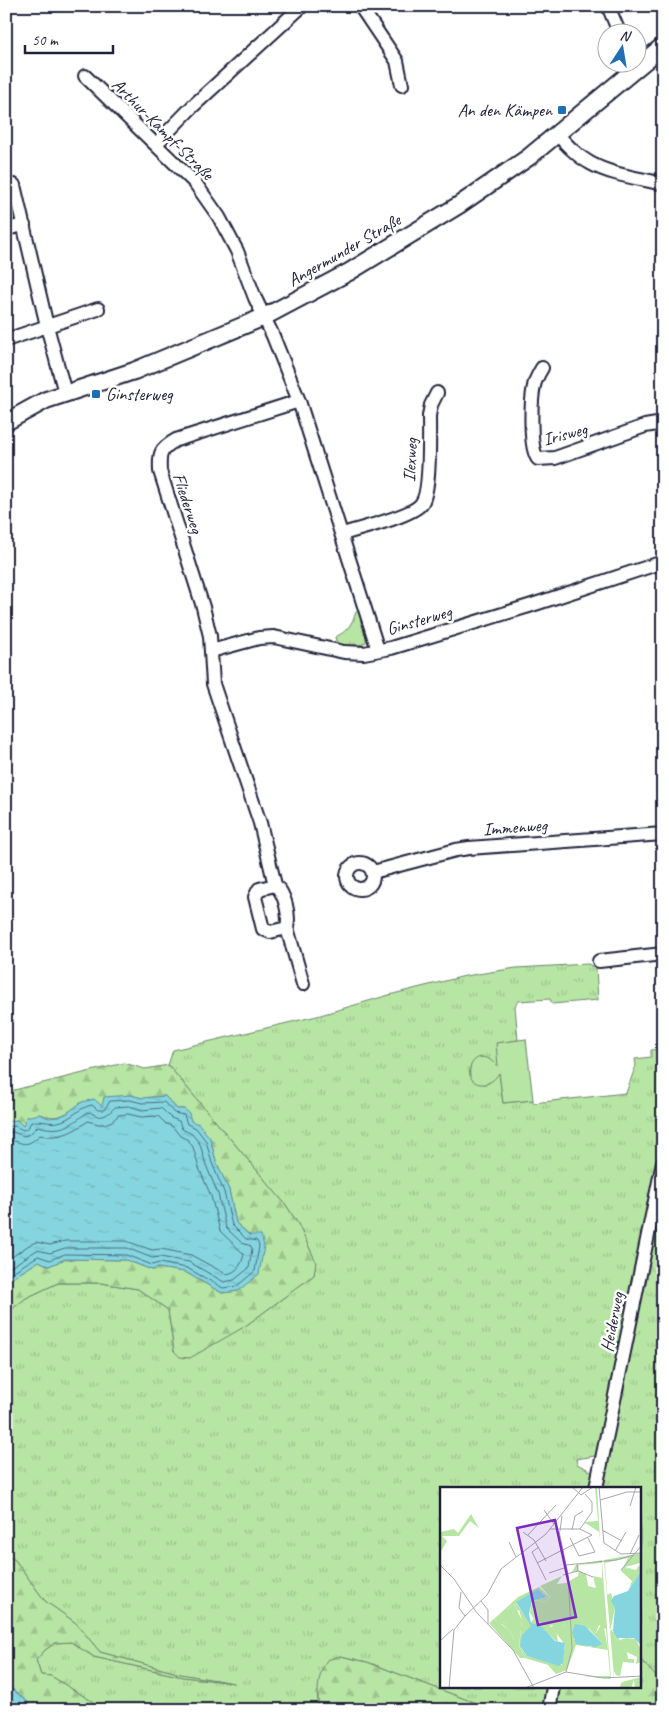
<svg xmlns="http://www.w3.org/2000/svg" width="669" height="1716" font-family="Caveat,sans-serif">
  <defs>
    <pattern id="grass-tufts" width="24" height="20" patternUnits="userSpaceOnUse" patternTransform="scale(1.25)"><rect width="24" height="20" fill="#b7e5a3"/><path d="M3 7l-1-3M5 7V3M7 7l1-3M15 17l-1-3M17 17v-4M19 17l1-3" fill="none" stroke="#9dc48d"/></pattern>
    <pattern id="forest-firs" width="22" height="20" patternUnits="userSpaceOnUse" patternTransform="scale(1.25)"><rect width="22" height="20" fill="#b7e5a3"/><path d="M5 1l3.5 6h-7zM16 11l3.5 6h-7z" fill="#9dc48d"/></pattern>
    <pattern id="water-ripples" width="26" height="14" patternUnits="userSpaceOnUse" patternTransform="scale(1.25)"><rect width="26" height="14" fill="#85d5e0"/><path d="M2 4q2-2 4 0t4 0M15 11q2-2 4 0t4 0" fill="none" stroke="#73b7c1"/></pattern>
  </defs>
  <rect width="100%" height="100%" fill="#fff"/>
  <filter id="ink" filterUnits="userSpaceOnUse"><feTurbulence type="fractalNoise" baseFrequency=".02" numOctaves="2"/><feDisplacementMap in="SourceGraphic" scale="10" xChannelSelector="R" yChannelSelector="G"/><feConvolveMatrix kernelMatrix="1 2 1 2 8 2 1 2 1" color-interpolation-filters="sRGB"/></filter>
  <g filter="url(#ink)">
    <path fill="url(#grass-tufts)" stroke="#6c846f" d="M359 611C363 622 367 631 366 642 359 648 345 644 337 644L335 637C347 632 352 624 356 612Z
      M588 964 596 968 598 1000 552 1004 550 999 518 1001 515 1006 518 1040 497 1043 499 1067 481 1057C463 1065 467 1084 487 1084L499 1072 503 1103 533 1100V1103L626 1093 636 1065 635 1059 651 1057V1050L663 1049V1147L604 1447 595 1456 576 1459 577 1464 593 1472 596 1483 594 1488H442V1687H551L546 1710H494L367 1662 340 1656 317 1693 319 1710H106L51 1676 41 1675 36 1660 45 1650 55 1643 71 1642 94 1657 183 1677 220 1681 180 1674 100 1652 76 1623 45 1601 15 1560 6 1555V1314L26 1298 58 1283H101L138 1289 168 1310 174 1351 244 1327 314 1275 316 1262 298 1224 286 1205 168 1065 173 1050 317 1016 389 995 465 976 516 968Z
      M663 1175V1684L640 1659V1488H598Z"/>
    <path fill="url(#forest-firs)" stroke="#6c846f" d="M124 1063 145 1069 168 1065 286 1205 298 1224 316 1262 314 1275 244 1327 190 1358 180 1357 174 1351 168 1310 138 1289 101 1283H58L26 1298 6 1314V1282L39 1261 49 1266 65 1259 126 1260 152 1270 158 1268 185 1272 222 1293 238 1291 250 1235 236 1223 229 1190 216 1161 210 1138 191 1121 184 1109H177L165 1096 142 1098 131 1095 102 1107 82 1102C66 1114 59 1121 39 1114L23 1126 17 1120 6 1122V1092Z
      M6 1555 15 1560 45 1601 76 1623 100 1652 180 1674 234 1683 183 1677 94 1657 71 1642 55 1643 45 1650 36 1660 41 1675 51 1676 106 1710H34L29 1703 6 1684Z
      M340 1656 367 1662 494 1710H319C317 1692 317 1676 327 1660Z
      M640 1659 663 1684V1710H550L555 1687H640Z"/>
    <path fill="#b7e5a3" stroke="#6c846f" d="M526 1039 533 1100 503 1103 499 1073C496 1078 491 1083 484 1084 461 1086 468 1049 489 1059 492 1061 496 1065 498 1066L496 1043Z"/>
    <path fill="url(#water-ripples)" stroke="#5d8d9e" d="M131 1095 142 1098 165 1096 177 1109H184L189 1113 191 1121 199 1124 210 1138 216 1161 229 1190 236 1223 249 1235H261L264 1246 259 1274 238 1291 222 1293 185 1272 158 1268 152 1270 126 1260 65 1259 49 1266 39 1261 6 1282V1122L17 1120 23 1126 26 1117 39 1114 49 1118 58 1117 66 1114 82 1102 94 1099 102 1106 104 1097Z
      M6 1684 29 1703 34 1710H6Z"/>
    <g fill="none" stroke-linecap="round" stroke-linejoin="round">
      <path stroke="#4a6a7d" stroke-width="1" d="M6 1127 15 1126 23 1130 28 1128 31 1122C40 1119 48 1124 58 1122 71 1120 79 1107 92 1105L98 1110H104L110 1101 130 1100 142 1103 164 1102 174 1113 184 1115 187 1124 196 1128 206 1141 212 1163 224 1192 232 1225 246 1239 257 1241 259 1246 255 1271 237 1286 223 1288 187 1268 159 1263 152 1265 126 1255 65 1254 50 1260 38 1256 6 1276
        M6 1133 13 1132 24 1136 30 1134 38 1126C52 1130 64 1130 77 1120 81 1117 85 1113 90 1112 101 1120 107 1116 115 1107L129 1106 142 1110 161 1108 171 1118 179 1121 182 1129 192 1134 200 1144 206 1165 218 1194 226 1228 242 1243 251 1246 252 1249 249 1268 234 1280 224 1282 189 1262 160 1257 152 1258 127 1248H65L50 1253 37 1250 6 1270
        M6 1140C23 1140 23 1151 40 1135 60 1139 73 1132 88 1121L98 1124H105L112 1121 119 1115 128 1114 141 1117 158 1116 165 1123 173 1127 180 1136 188 1140 193 1147 199 1168 211 1196 220 1231 244 1254C242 1264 237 1273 226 1274L191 1255 161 1249 152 1250 126 1241H65L50 1245 36 1242 29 1245 6 1261"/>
      <defs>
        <path id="minor" d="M360 6 397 61 402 85
          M608 6 619 32
          M85 76 195 183 219 217 237 251 255 298 273 336 299 401 378 650
          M557 134C567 145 577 156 590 163 611 175 639 178 663 184
          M156 144 193 106 302 6
          M14 185 47 326 65 393
          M6 229 24 225
          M6 340 98 309
          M542 368C539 373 535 380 534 386 531 399 529 449 538 459L555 458 645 426 663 423
          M299 401 176 440C160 449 159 453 160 471L203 607 210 636 213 684 260 823 275 885C285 893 290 915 287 928L303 984
          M342 534C359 529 412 516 421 504 431 493 429 434 429 416L431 405 437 393
          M211 651 259 638 274 637 344 652 364 653 391 648 529 606 663 562
          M347 876a13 13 0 1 1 26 0a13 13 0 1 1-26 0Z
          M373 872 456 850 469 848 663 834
          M275 885 259 889 255 897 263 929 270 932 287 928
          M599 961 663 954
          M596 1488 663 1162
          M549 1710 553 1687"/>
        <path id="major" d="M6 422 46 400 134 371 264 317 349 272 459 205 529 157 663 46"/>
      </defs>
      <use href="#minor" stroke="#22223b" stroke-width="16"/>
      <use href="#major" stroke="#22223b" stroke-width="20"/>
      <use href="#minor" stroke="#fff" stroke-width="12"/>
      <use href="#major" stroke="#fff" stroke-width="16"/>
    </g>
  </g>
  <g fill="#1f6fb2" stroke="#fff" stroke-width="2">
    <rect x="557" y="105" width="10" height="10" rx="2.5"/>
    <rect x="91" y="389" width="10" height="10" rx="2.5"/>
  </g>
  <g text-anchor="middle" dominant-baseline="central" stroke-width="5" stroke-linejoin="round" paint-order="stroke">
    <g font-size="18" fill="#22223b" stroke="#fff" text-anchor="end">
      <text x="552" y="110">An den Kämpen</text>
      <text x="106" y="394" text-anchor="start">Ginsterweg</text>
    </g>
    <g font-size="18" fill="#22223b" stroke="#fff">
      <text transform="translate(163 129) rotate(45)">Arthur-Kampf-Straße</text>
      <text transform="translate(344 250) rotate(-30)">Angermunder Straße</text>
      <text transform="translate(565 434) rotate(-15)">Irisweg</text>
      <text transform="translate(410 460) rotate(-87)">Ilexweg</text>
      <text transform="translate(188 503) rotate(72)">Fliederweg</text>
      <text transform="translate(419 620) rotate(-16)">Ginsterweg</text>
      <text transform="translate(515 827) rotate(-4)">Immenweg</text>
      <text transform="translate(612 1322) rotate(-79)">Heiderweg</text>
    </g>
  </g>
  <g transform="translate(440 1487)">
    <rect width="201" height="201" fill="#fff"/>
    <path d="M155 0H157L160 52 159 45 144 35 158 34ZM31 27 39 41 30 34 19 49H2L7 54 0 66V45L14 42 18 46ZM201 66V80L200 76 185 80 196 83 183 81 188 71 165 76 170 144 173 142 172 146 178 154 187 152V163H201V175L196 177 197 170 187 165 188 172H194V176L183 175 180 189 176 188 174 184V190L164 73ZM162 73V75L171 192 142 189H170L166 142 159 138 156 146 129 124V132L116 131V137L106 140 92 126 94 114 100 113 104 116 110 110 100 99 122 89 117 97 126 96 138 89 139 84 132 85 136 78ZM162 76V91L153 89 156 101 148 99 146 87 138 83 139 78ZM74 115 50 136 71 155 74 152 70 144 62 137 52 136 58 131 64 136 71 129 67 123 74 117 82 133 79 159 85 171H80L49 136ZM201 190 200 201H195L194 193 191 201H179L182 195Z" fill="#b7e5a3" fill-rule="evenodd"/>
    <path d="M199 78 201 84 188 104 192 94 181 84 183 81 196 83ZM99 100 110 110 104 116 100 113 94 114 92 126 103 134H111L99 136 112 140 116 131 129 132V123L156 146 163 135 168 163 136 158 127 183 116 187 108 178 85 171 79 159 82 133 79 123 74 125 77 123 74 117 67 123 72 129 64 136 58 132 52 136 56 133 70 144 74 152 71 156 50 136 78 110ZM98 102 107 110 92 114 90 126 94 132 90 136 76 116ZM98 137 105 144 124 138 117 147 125 158 122 178 87 169 81 161 83 147ZM134 140 149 142 163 157 150 160 134 153ZM171 106 175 121 170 144 167 108ZM171 145H174L180 153 186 151 196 152 201 163H187V153L178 154Z" fill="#b7e5a3" fill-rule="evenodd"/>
    <path d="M122 137 124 140 117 147 118 156 105 144Z" fill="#b7e5a3"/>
    <path d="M201 84V158L194 151H177L173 144 175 121 171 114 174 109 188 104ZM98 102 107 110 92 114 89 127 91 136 101 139 115 154 125 156 123 176 119 179 87 169 80 159 82 148 91 139 76 115ZM135 137 145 139 163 157 155 160 136 157 132 146Z" fill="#85d5e0"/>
    <path fill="none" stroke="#a7a7b1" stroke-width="1" d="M132 0 141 8 153 0M159 0 164 56 181 67 202 66M160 13 187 5H202M190 19 196 0M104 23 114 37M140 42 152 25V15L145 7M132 43 135 29 143 24M162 43 182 54M119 44 128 87 132 162 126 185M120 44 122 29M83 45 94 53 106 74M88 48 116 18M130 51 139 69 155 65 148 51M69 55 76 70M99 60 92 65 106 93M175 64 186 45M190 67 199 48M97 76 152 48 140 42H110M137 77 138 84 153 90M0 78 14 92 37 126 73 163 94 201M126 78 176 73 194 68M181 83 202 58M109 86 127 80M123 88 138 84M21 105 19 121 25 129M41 114 48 123V137M25 129 47 108 61 82 106 47 143 0M0 154 13 142M126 185 163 191 202 189M9 201 14 143 25 129M85 201 126 185"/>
    <path fill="#7b2cbf" fill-opacity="0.15" stroke="#7b2cbf" stroke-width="2.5" d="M115 33 136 130 98 138 77 41Z"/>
    <rect width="201" height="201" fill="none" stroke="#22223b" stroke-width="2.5"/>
  </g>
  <rect width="669" height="1716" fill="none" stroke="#fff" stroke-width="25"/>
  <rect x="12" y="12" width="644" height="1691" fill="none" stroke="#22223b" stroke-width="2" filter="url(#ink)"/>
  <g transform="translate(622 48) rotate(12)"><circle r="24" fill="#ffffff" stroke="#a7a7b1"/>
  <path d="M0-4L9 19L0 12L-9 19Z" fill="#1f6fb2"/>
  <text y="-8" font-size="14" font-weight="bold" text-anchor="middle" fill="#22223b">N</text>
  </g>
  <path d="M25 45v8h88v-8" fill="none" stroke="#22223b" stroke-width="2.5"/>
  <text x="32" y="45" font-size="15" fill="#22223b" stroke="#ffffff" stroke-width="4" paint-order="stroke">50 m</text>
</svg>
